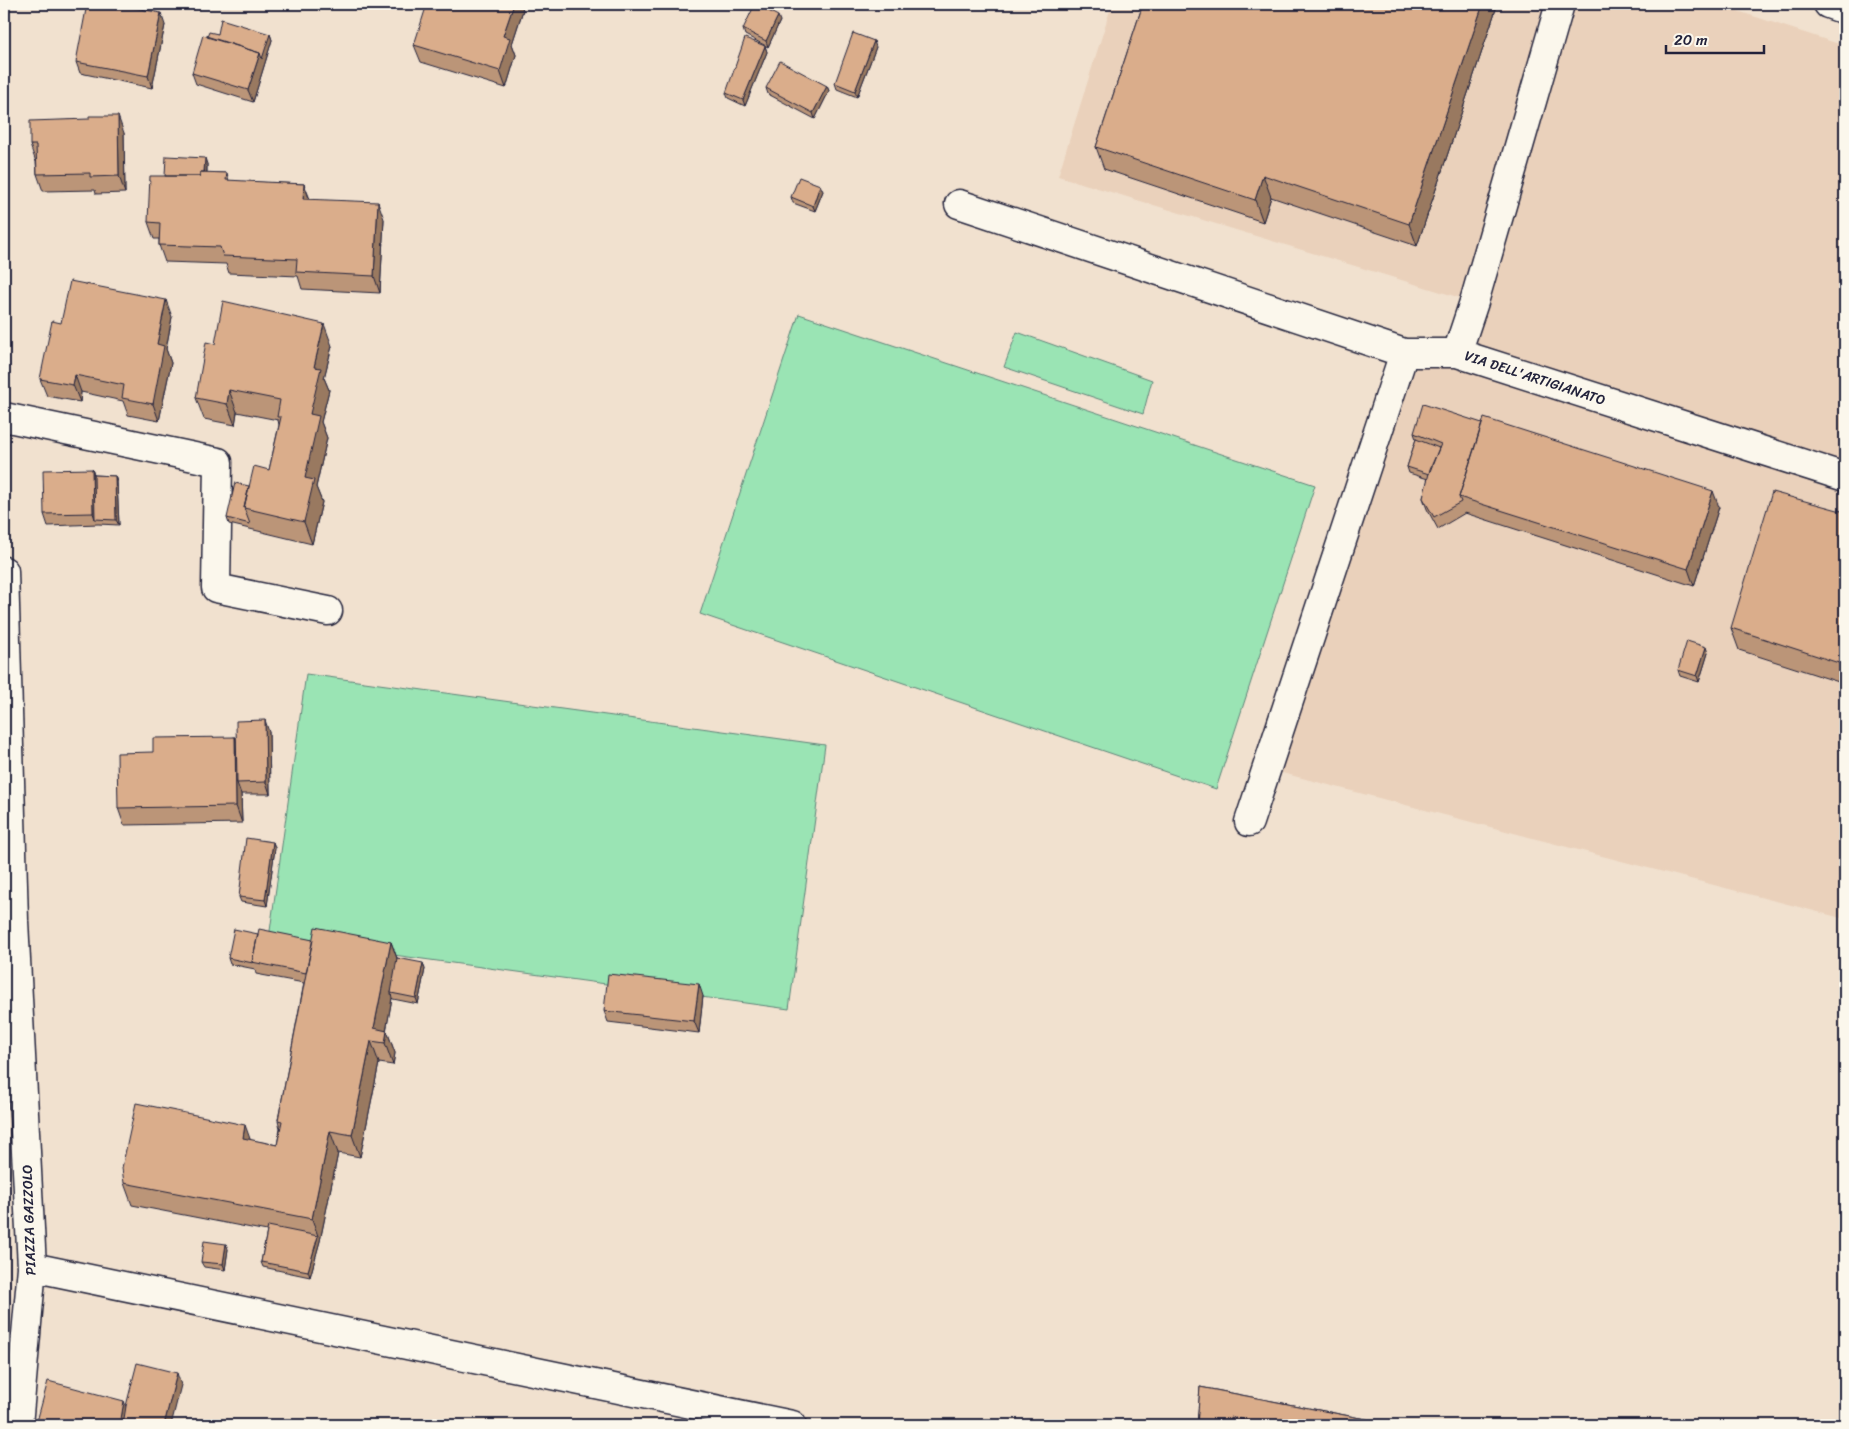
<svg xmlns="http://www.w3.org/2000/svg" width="1849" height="1429" font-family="Sriracha,sans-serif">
  <rect width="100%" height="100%" fill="#f1e1cf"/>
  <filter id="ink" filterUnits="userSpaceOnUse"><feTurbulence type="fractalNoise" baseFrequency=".02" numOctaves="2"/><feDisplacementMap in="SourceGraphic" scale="10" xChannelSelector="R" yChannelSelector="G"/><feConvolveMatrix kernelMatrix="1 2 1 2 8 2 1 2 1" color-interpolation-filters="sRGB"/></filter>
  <g filter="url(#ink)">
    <path fill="#ead1bb" d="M1112 4H1716L1845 46V919L1267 769 1404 353H1457L1474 302 1058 176Z"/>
    <path fill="#9ae4b4" stroke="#5e8378" d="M799 314 1315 485 1216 789 700 614Z
      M1017 332 1152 380 1143 414 1004 367Z
      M306 674 825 745 789 1009 269 938Z"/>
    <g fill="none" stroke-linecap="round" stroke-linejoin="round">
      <defs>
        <path id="minor" d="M1560 4 1474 302 1457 353 1845 477
          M1828 4 1845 10
          M959 204 1404 353
          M4 417 218 462 216 588 328 611
          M4 571 14 921 32 1267 18 1425
          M1249 822 1404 353H1457
          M32 1267 792 1425"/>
      </defs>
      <use href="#minor" stroke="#22223b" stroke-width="31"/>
      <use href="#minor" stroke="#fbf7ec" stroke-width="28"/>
    </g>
    <path fill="#bb9578" stroke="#22223b" d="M1143 4H1497V6L1417 246 1271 197 1263 222 1104 169 1096 147Z
      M523 10 512 44 516 55 506 88 421 62 414 45Z
      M780 21 768 47 745 35 743 29Z
      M165 25 152 88 80 73 76 62Z
      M218 34H270L272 40 253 102 196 84 192 73 207 37Z
      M765 46 767 52 745 106 728 98 726 93Z
      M876 47 857 97 837 89 835 83Z
      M827 86 829 91 815 119 768 94 766 88Z
      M124 133 125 193 96 194 95 190 43 191 37 174 36 162 30 145Z
      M207 164V173H227L229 181 304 184 310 199 384 219 380 293 302 289 298 276 229 273 226 264 165 262 159 245V239H154L148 222 165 176Z
      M823 191 815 211 793 203 791 197Z
      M172 317 166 349 171 363 159 421 128 415 123 401 81 392 80 402 47 396 40 379 61 323Z
      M215 344 332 346 324 378 329 390 321 422 327 438 316 487 322 502 312 544 229 524 227 518 249 486 269 470 279 425 278 420 237 412 235 425 204 419 196 398Z
      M1414 433 1719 507 1694 586 1465 513 1438 529 1427 509 1423 498 1428 479 1409 473 1407 467 1416 439Z
      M92 469 94 475 115 476 117 482 119 525 98 524 48 526 44 514Z
      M1845 512V684L1739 650 1731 628Z
      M1708 653 1699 682 1680 676 1678 670Z
      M269 732 270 794H241L242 823 124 825 118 808 153 752 235 737 236 742Z
      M273 842 275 848 267 906 241 902 239 897Z
      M258 934 313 940 391 942 397 958 425 969 418 1004 393 999 392 998 386 1031H387L395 1053 393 1065 379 1063 360 1157 338 1153 320 1241 310 1277 263 1267 261 1262 267 1231 132 1205 124 1183 251 1140 277 1145 280 1128 278 1120 304 983 256 974 255 969 230 964 228 958Z
      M703 996 699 1033 608 1022 604 1011Z
      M228 1249 225 1270 204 1267 201 1262Z
      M1200 1387 1391 1424V1425H1197Z"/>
    <path fill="#997961" stroke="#22223b" d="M514 4H521L523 10 512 44 516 55 506 88 500 71 503 36Z
      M1483 4H1497V6L1417 246 1409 224Z
      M161 13 165 25 152 88 148 76Z
      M778 16 780 21 768 47 766 41Z
      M270 34 272 40 253 102 248 90 260 53Z
      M874 41 876 47 857 97 855 91Z
      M765 46 767 52 745 106 743 100Z
      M827 86 829 91 815 119 813 113Z
      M118 116 124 133 125 193 119 176Z
      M205 158 207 164 206 192 204 187Z
      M1263 175 1271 197 1263 222 1255 200Z
      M304 184 310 201 303 199Z
      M820 185 823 191 815 211 813 206Z
      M378 202 384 219 380 293 374 276Z
      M166 300 172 317 166 349 171 363 159 421 153 404 157 344Z
      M324 324 332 346 324 378 329 390 321 422 327 438 316 487 322 502 312 544 304 522 305 478 314 367Z
      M75 375 81 392 80 402 73 385Z
      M229 390 237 412 235 425 227 404Z
      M92 469 96 481 95 519 93 513Z
      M115 476 117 482 119 525 116 520Z
      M1713 491 1719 507 1694 586 1688 569Z
      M1706 647 1708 653 1699 682 1697 676Z
      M265 720 269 732 270 794 266 782Z
      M235 737 241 754 237 783 241 794 242 823 236 806Z
      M273 842 275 848 267 906 265 900Z
      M391 942 399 964 391 993 392 998 384 1043 374 1028Z
      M423 963 425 969 418 1004 416 998Z
      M699 984 703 996 699 1033 694 1021Z
      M387 1031 395 1053 393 1065 385 1043Z
      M371 1041 379 1063 360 1157 352 1135Z
      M245 1125 253 1147 243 1138Z
      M330 1131 338 1153 320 1241 310 1277 308 1271 318 1236 312 1219Z
      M226 1244 228 1249 225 1270 223 1264Z
      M177 1373 181 1385 171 1425H164Z
      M124 1401 130 1418 129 1425H120Z
      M1230 1417 1233 1425H1228Z"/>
    <path fill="#daad8b" stroke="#22223b" d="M87 4H115L161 13 148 76 76 62Z
      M427 4H514L503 36 510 38 500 71 414 45Z
      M755 4 778 16 766 41 743 29Z
      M1143 4H1483L1409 224 1263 175 1255 200 1096 147Z
      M221 19 270 34 262 59 260 53 207 37 209 32 218 34Z
      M853 33 874 41 855 91 835 83Z
      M203 35 260 53 248 90 192 73Z
      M745 38 765 46 743 100 726 93Z
      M780 61 827 86 813 113 766 88Z
      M89 116H118L119 176 90 177V173L37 174 36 145H30V121L89 119Z
      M166 156 205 158 204 172H200V176H165Z
      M200 172 227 173 226 180 304 184 303 199 378 202 374 276 296 272 297 259 223 256 220 247 159 245 160 223 148 222 150 176H200Z
      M799 177 820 185 813 206 791 197Z
      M70 281 166 300 157 344 164 346 153 404 122 398 124 385 75 375 73 385 40 379 52 321 61 323Z
      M223 301 324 324 314 367 321 368 310 414 319 416 305 478 314 480 304 522 244 508 254 466 269 470 281 417H277L280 400 229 390 227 404 196 398 206 342 215 344Z
      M1423 404 1482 423 1459 497 1461 502 1434 517 1423 498 1430 469 1441 444 1414 433Z
      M1484 418 1713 491 1688 569 1459 497Z
      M1416 439 1439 448 1429 474 1407 467Z
      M92 469 93 513 44 514 43 470Z
      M94 475 115 476 116 520 95 519Z
      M235 483 249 486 244 508 250 524 227 518Z
      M1772 492 1845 512V665L1731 628Z
      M1687 641 1706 647 1697 676 1678 670Z
      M265 720 266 782 237 783 236 721Z
      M235 737 236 806 118 808 117 753 153 752V738Z
      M246 838 273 842 265 900 239 897Z
      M315 927 391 942 374 1028 387 1031 385 1043 371 1041 352 1135 330 1131 312 1219 124 1183 122 1168 136 1103 245 1125 243 1138 277 1145 282 1121 278 1120Z
      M234 929 258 934 252 962 253 963 228 958Z
      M259 929 313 940 306 973 252 962Z
      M397 958 423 963 416 998 391 993Z
      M608 974 699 984 694 1021 604 1011Z
      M268 1226 318 1236 308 1271 261 1262Z
      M204 1241 226 1244 223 1264 201 1262Z
      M137 1363 177 1373 164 1425H123L126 1406Z
      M48 1381 124 1401 120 1425H36Z
      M1200 1387 1391 1424 1390 1425H1271L1230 1417 1228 1425H1197Z"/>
  </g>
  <g text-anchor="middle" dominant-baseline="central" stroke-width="4" stroke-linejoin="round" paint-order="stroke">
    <g font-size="14" fill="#22223b" stroke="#fbf7ec">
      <text transform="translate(1535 378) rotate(18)">VIA DELL'ARTIGIANATO</text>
      <text transform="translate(29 1220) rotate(-92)">PIAZZA GAZZOLO</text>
    </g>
  </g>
  <rect width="1849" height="1429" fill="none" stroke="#fbf7ec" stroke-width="20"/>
  <rect x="10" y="10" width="1829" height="1409" fill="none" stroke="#22223b" stroke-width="2" filter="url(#ink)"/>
  <path d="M1666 45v8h98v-8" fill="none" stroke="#22223b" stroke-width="2.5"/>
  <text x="1674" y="45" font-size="15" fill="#22223b" stroke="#fbf7ec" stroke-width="4" paint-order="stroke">20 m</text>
</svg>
